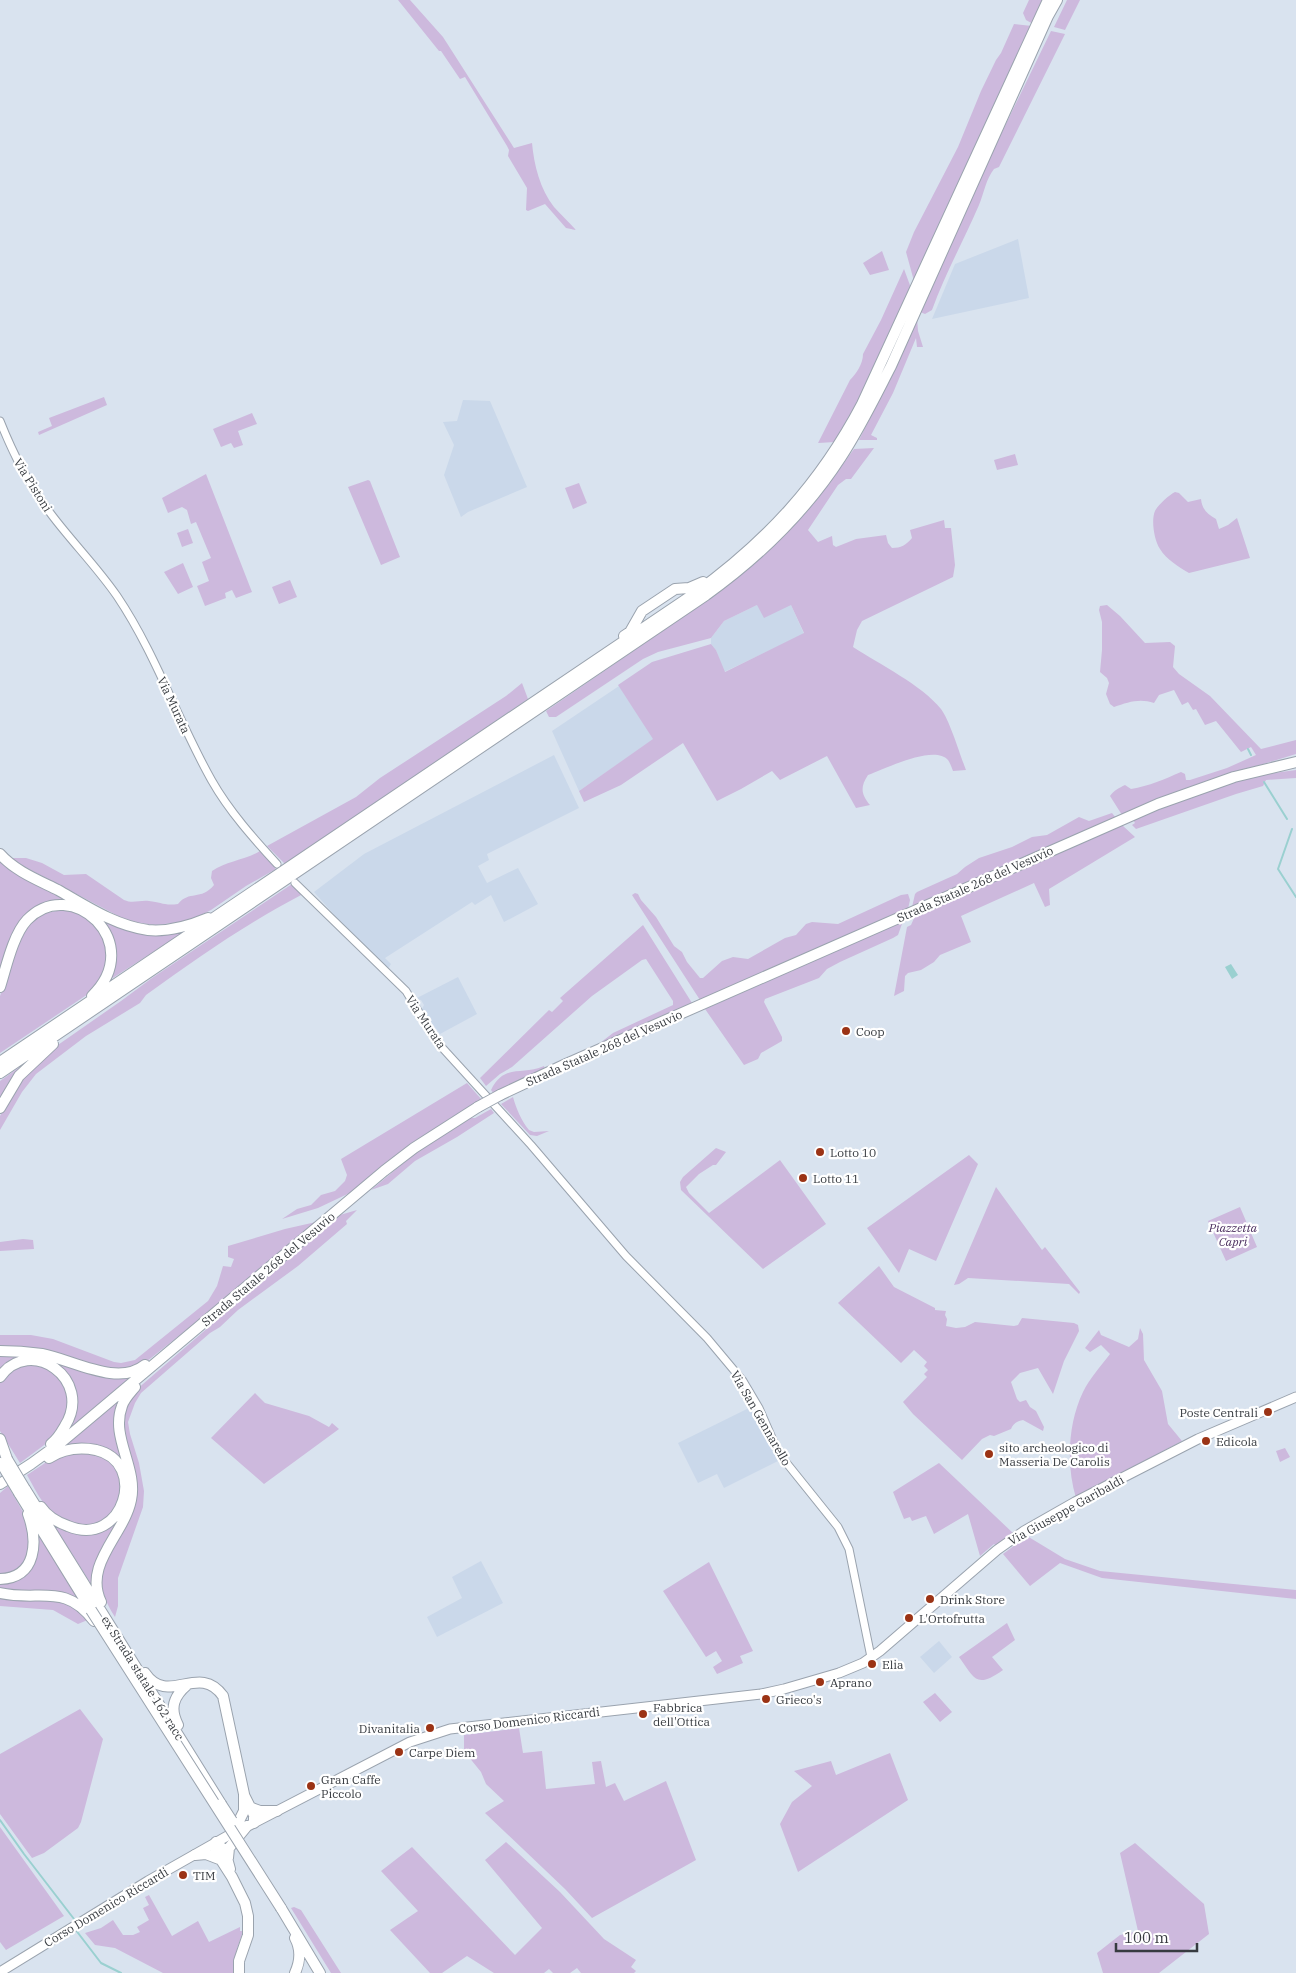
<svg xmlns="http://www.w3.org/2000/svg" width="1296" height="1973" font-family="'IBM Plex Serif',serif">
  <rect width="100%" height="100%" fill="#d9e3ef"/>
  <path fill="#cad8ea" d="M1018 239 1029 298 932 319 955 264Z
    M463 400 490 401 527 487 468 512 461 517 444 475 454 445 443 422 457 421Z
    M757 605H791L804 634 724 672 716 650 711 644V638L724 621Z
    M619 686 654 739 579 791 552 731Z
    M554 755 579 808 487 854 489 860 478 866 487 883 518 868 538 904 504 922 491 895 475 905 472 902 385 958 391 964 388 969 344 926 314 892 364 854Z
    M458 977 477 1014 440 1034 422 1009 424 1005 421 1000 415 999Z
    M753 1406 775 1452 778 1453 782 1459 724 1488 717 1474 698 1483 678 1443Z
    M481 1561 503 1603 437 1637 427 1617 462 1598 452 1577Z
    M939 1641 952 1657 934 1673 920 1657Z"/>
  <path fill="#cdb9dd" d="M398 0H410L443 37 514 148 532 143C534 165 540 189 554 207 561 215 569 222 576 230L566 228 545 204 528 211 526 210 527 188 508 156 509 150 507 146 465 77 460 79 441 51H439Z
    M1029 0H1045L1033 24 1026 20 1023 13Z
    M1067 0H1080L1065 30 1054 27Z
    M1014 24 1032 26 914 281 906 252 914 232 958 147 981 91 996 60 1001 53Z
    M1051 31 1065 34 999 167 994 169C986 179 984 193 979 205 964 240 945 274 932 310L925 314 920 312 986 165Z
    M882 251 889 270 870 275 863 263Z
    M904 269 911 288 860 397 835 442 818 443 850 380C856 374 863 364 863 354L881 320Z
    M917 318 918 331 923 347H917L916 338 893 393 871 435 877 438V440H859L892 374Z
    M104 397 107 405 39 435 38 432 52 426 49 418Z
    M252 413 257 424 238 431 243 445 234 448 231 443 221 447 213 429Z
    M874 448 851 479H846L838 485 808 530 818 542 832 536 833 545 836 547 856 539 886 535 888 543 892 548C901 548 906 545 912 538L910 530 944 520 945 528H951L955 565 953 577 862 621 857 630 853 647C879 664 922 685 941 709 950 721 960 755 966 770L953 771C952 768 950 763 948 760 934 744 885 769 868 775 860 787 861 794 870 805L856 808 827 756 780 780 772 771 741 789 717 801 683 743 621 785 584 802 579 791 653 739 618 685 652 662 711 644 716 650 725 672 804 633 791 605 764 618 757 605 724 621 711 638 658 652 643 659 556 717H549L546 711 687 614 750 567 787 532 818 498 854 449Z
    M1015 454 1018 465 997 470 994 460Z
    M206 474 252 592 236 598 232 590 225 593 226 598 205 606 197 586 209 581 202 562 211 558 196 522 191 524 187 510 182 507 168 513 162 498Z
    M368 480 370 481 400 557 381 565 348 487Z
    M579 483 587 503 573 509 565 488Z
    M1175 492 1179 493 1188 502 1201 499C1202 509 1207 514 1216 519L1219 529 1228 525 1237 518 1250 558 1189 573C1179 567 1166 559 1160 549 1154 540 1151 520 1155 511 1158 505 1169 495 1175 492Z
    M188 529 193 543 182 547 177 533Z
    M183 563 193 587 178 594 164 572Z
    M290 580 297 597 279 604 272 587Z
    M1107 605 1120 616 1145 643 1170 642 1175 646 1173 667 1179 674 1210 696 1261 749 1296 740V754L1195 785 1122 815 1110 796C1114 790 1119 788 1125 785L1131 789C1149 786 1165 779 1181 772L1185 774 1186 780H1190L1227 768 1256 755 1251 747 1241 752 1216 721 1205 725 1196 709 1193 710 1188 702 1182 705 1174 690 1159 695 1154 703C1140 698 1128 702 1114 707L1110 704 1106 694 1109 683 1107 678 1100 672 1102 650V622L1099 610 1100 606Z
    M522 683 528 699 285 864 267 846 356 797 380 778 506 696Z
    M1296 770V778L1266 780 1263 786 1236 794 1136 829 1132 825 1135 823 1133 820C1186 798 1239 776 1296 770Z
    M1112 813 1116 818 912 907 915 894 917 892 957 874 965 867 979 858 1012 847 1032 837 1047 835 1079 817 1089 821Z
    M1122 825 1135 837 1049 889 1050 905 1045 907 1034 883 961 916 971 942 940 955 934 962 921 970 908 973 905 976 904 991 894 996 907 927 911 925 915 916Z
    M260 851 276 869 246 886 211 910 189 921 156 925 140 923 122 918 23 866 12 858H26L42 863 64 875 86 874 124 900C133 904 139 900 149 901 161 902 164 906 178 904 189 890 201 901 214 885L211 878 212 871C226 861 245 860 260 851Z
    M0 855 127 926 192 927 108 981C123 952 112 915 79 906 72 904 42 911 33 913L0 980Z
    M292 884 303 894C247 923 197 958 146 995L140 1003 86 1036 36 1074 22 1092 0 1130V1116L14 1090 25 1075 55 1047 121 1001 152 978Z
    M635 893 638 894 641 900 656 917 674 946 682 952 687 962 700 978H703L722 961 733 957 748 959 785 938 796 935 806 924 812 922 838 924 901 895 908 894 910 900 908 909 700 1000 632 895Z
    M61 910 79 913 103 933 109 963 94 990 0 1053V996L20 937 27 926 42 914Z
    M903 921 898 935 893 938 840 962 827 969 819 978 765 999 764 1002 782 1037V1041L761 1053 758 1059 744 1065 705 1009Z
    M643 925 692 1003 600 1043 613 1033 673 1005V1001L646 959 642 960 592 996 512 1067 500 1074 486 1086 480 1078 549 1010 552 1012 563 1001 560 998Z
    M28 1061 0 1102V1081Z
    M544 1066 545 1069 494 1094 491 1090C504 1063 521 1076 544 1066Z
    M467 1083 482 1100 356 1190 318 1208 282 1219 297 1209 311 1205 321 1195 335 1191 345 1181 347 1175 341 1159Z
    M513 1097C516 1108 522 1122 529 1130L534 1132 549 1131 537 1136 530 1135 501 1104Z
    M491 1109 494 1113 457 1137 415 1161 388 1184 371 1190 418 1151 469 1118H475Z
    M716 1148 726 1152 716 1165H713L699 1174 686 1187 689 1193 709 1213 780 1160 826 1224 763 1269 681 1190 680 1182 683 1177Z
    M969 1155 978 1164 936 1261 909 1249 899 1273 867 1228Z
    M996 1187 1042 1250 1045 1247 1080 1292 1079 1294 1069 1284 968 1278 959 1284 954 1285Z
    M1240 1207 1257 1247 1226 1261 1208 1221Z
    M357 1210 346 1221 347 1224 298 1266 238 1310 220 1327 210 1333 141 1393 135 1403 128 1422 130 1434 139 1463 144 1491 143 1507 118 1578V1606L115 1617C89 1577 106 1561 126 1524 130 1516 135 1508 136 1499 142 1468 113 1436 126 1406 128 1400 133 1395 136 1390L312 1238 340 1215Z
    M316 1222 209 1312 146 1362 132 1370 108 1368 44 1350 0 1347V1335H31L53 1339 114 1362 121 1363 135 1360 208 1301 217 1286 223 1266 231 1267 234 1259 228 1257V1246L285 1229Z
    M23 1239 33 1240 34 1249 0 1251V1242Z
    M879 1266 894 1287 935 1308V1310L946 1311 945 1315 947 1319 946 1326 956 1328 965 1327 975 1322 1014 1326 1018 1325 1022 1318 1074 1323 1078 1325 1079 1331 1064 1361 1053 1394 1038 1368 1020 1373 1011 1382 1017 1399 1020 1402 1026 1400 1030 1407 1036 1411 1044 1427 1043 1431 1023 1420C1017 1421 1013 1424 1011 1429L994 1436 990 1435 982 1439 962 1460 913 1414 903 1402 927 1377 924 1374 928 1370 924 1366 927 1362 914 1350 901 1363 838 1303Z
    M1140 1328 1143 1334 1144 1360 1162 1391 1168 1424 1182 1441 1076 1498C1066 1465 1068 1423 1083 1392 1090 1378 1101 1366 1110 1354L1101 1345 1090 1352 1085 1348 1099 1330 1101 1335 1129 1347 1138 1339Z
    M0 1354 39 1356 110 1376 132 1377 67 1432C102 1385 41 1333 0 1371Z
    M40 1364 62 1379 70 1404 55 1437 20 1463 0 1431V1382C13 1367 21 1365 40 1364Z
    M255 1393 265 1403 309 1416 329 1427 332 1423 339 1429 264 1484 211 1438Z
    M122 1398C106 1440 135 1459 130 1494 126 1527 96 1550 95 1586L93 1587 49 1518C91 1557 154 1509 119 1462 113 1454 105 1448 95 1445 85 1443 74 1446 65 1446Z
    M1285 1448 1290 1457 1280 1462 1276 1451Z
    M80 1451C116 1460 118 1460 122 1497 117 1504 112 1516 106 1520 96 1526 85 1527 75 1523 46 1514 41 1500 27 1475L51 1459Z
    M939 1463 1014 1534 996 1546 994 1544 980 1556 968 1514 934 1534 926 1516 912 1521 910 1517 904 1519 893 1492Z
    M8 1486 23 1512 28 1523 29 1555 17 1571 0 1575V1493Z
    M36 1527 81 1601C56 1587 28 1595 0 1589V1581L23 1575Z
    M1027 1536 1065 1559 1100 1571 1296 1590V1599L1102 1578 1060 1563 1030 1586 1003 1554Z
    M709 1562 753 1651 740 1656 743 1663 717 1674 713 1667 722 1661 716 1651 706 1657 663 1591Z
    M0 1596 61 1599 90 1619 78 1624 53 1610 0 1606Z
    M1007 1623 1015 1640 992 1657 1003 1670C976 1689 975 1679 959 1657Z
    M935 1693 952 1712 940 1722 923 1702Z
    M80 1709 103 1739 81 1822 78 1828 44 1853 32 1858 0 1814V1754Z
    M519 1728 523 1753 542 1751 546 1789 595 1784 592 1762 601 1761 606 1787 615 1783 624 1801 666 1781 696 1860 592 1918 565 1889 485 1813 504 1801 486 1784 481 1772 464 1751V1735Z
    M890 1753 908 1800 798 1872 780 1824 792 1802 812 1786 794 1771 831 1761 836 1775Z
    M0 1827 64 1916 6 1950 0 1942Z
    M506 1842 560 1892 604 1939 636 1960 631 1967 636 1971 634 1973H581L577 1968 570 1973H553L549 1969 544 1973H494L467 1956 442 1973H430L390 1930 418 1911 381 1871 412 1847 515 1955 542 1928 485 1860Z
    M1135 1843 1204 1904 1209 1934 1159 1973H1103L1097 1953 1120 1935 1138 1931 1120 1853Z
    M149 1895 172 1936 198 1921 209 1942 240 1927V1931H243L237 1949 239 1950 237 1973H163L115 1948 95 1945 85 1933 101 1928 113 1920 123 1935H133L140 1932 137 1927 149 1920 143 1908 149 1905 145 1897Z
    M294 1907 301 1910 341 1973H331L291 1908Z"/>
  <path fill="#9ad0d0" d="M1231 964 1238 975 1232 979 1225 967Z"/>
  <g fill="none" stroke-linecap="round" stroke-linejoin="round">
    <path stroke="#9ad0d0" stroke-width="2" d="M1248 749 1251 755
      M1264 782 1287 819
      M1292 829 1278 869 1296 897
      M0 1820 24 1854 74 1919
      M75 1929 101 1963 121 1973"/>
    <defs>
      <path id="minor" d="M0 421C14 456 28 483 51 514 72 542 97 567 117 596 156 654 178 721 212 781 229 811 254 839 277 864
        M295 883 406 991 437 1042 531 1145 626 1256 707 1338 743 1381 759 1408 776 1447 785 1461 838 1527 849 1549 871 1657"/>
      <path id="major" d="M250 1825 410 1742 450 1729 761 1694 784 1689 839 1673 863 1663 880 1651 997 1550 1024 1531 1075 1502 1198 1439 1296 1397
        M0 1972 148 1881 238 1830"/>
      <path id="highway" d="M624 636 630 632 642 611 675 589 689 588 703 582
        M0 854C15 871 38 880 58 890 86 906 116 926 148 930 168 932 189 926 208 918
        M0 987C6 968 13 935 27 920 71 874 147 943 92 996
        M0 1062 694 594C766 542 820 484 862 404L1048 0
        M0 1073 706 595C759 557 806 511 841 457 860 428 875 397 891 366L1048 16 1057 0
        M500 1095 566 1064 1158 804 1234 777 1296 762
        M0 1108 19 1076 53 1044
        M0 1351C14 1351 28 1352 42 1354 73 1360 118 1387 145 1365
        M0 1377C30 1335 94 1379 65 1426 61 1433 58 1439 51 1444
        M0 1439 7 1459
        M0 1484 31 1464 64 1440 384 1171 414 1148 478 1107
        M25 1489 221 1804
        M19 1493 91 1610
        M41 1507C47 1516 57 1522 68 1526 124 1549 149 1462 96 1450 80 1447 63 1449 49 1458
        M0 1579C37 1578 38 1541 28 1514
        M0 1593C39 1602 65 1582 94 1621
        M101 1602C83 1564 124 1535 131 1500 138 1468 110 1437 122 1406 124 1399 130 1393 135 1387
        M145 1673C168 1707 199 1662 223 1696L244 1794V1811L233 1833
        M178 1725C169 1708 174 1696 187 1685
        M244 1795 254 1815V1823
        M252 1808 260 1811H277
        M216 1842V1852L232 1877 245 1903 248 1916V1935L239 1961V1973
        M216 1842 225 1851 230 1869
        M195 1855 206 1854 219 1859
        M228 1858 229 1848 247 1826
        M281 1908 320 1973
        M295 1938C301 1949 300 1962 295 1973"/>
    </defs>
    <use href="#minor" stroke="#9aa3ae" stroke-width="9"/>
    <use href="#major" stroke="#9aa3ae" stroke-width="11"/>
    <use href="#highway" stroke="#9aa3ae" stroke-width="12"/>
    <use href="#minor" stroke="#fff" stroke-width="7"/>
    <use href="#major" stroke="#fff" stroke-width="9"/>
    <use href="#highway" stroke="#fff" stroke-width="10"/>
    <defs>
      <path id="highway-bridge" d="M478 1107 500 1095
        M7 1459 25 1489
        M1 1463 19 1493
        M91 1610 281 1908
        M221 1804 232 1821"/>
    </defs>
    <use href="#highway-bridge" stroke="#9aa3ae" stroke-width="12" stroke-linecap="butt"/>
    <use href="#highway-bridge" stroke="#fff" stroke-width="10"/>
  </g>
  <g fill="#9b3315" stroke="#fff" stroke-width="2">
    <circle cx="846" cy="1031" r="5"/>
    <circle cx="820" cy="1152" r="5"/>
    <circle cx="803" cy="1178" r="5"/>
    <circle cx="1268" cy="1412" r="5"/>
    <circle cx="1206" cy="1441" r="5"/>
    <circle cx="989" cy="1454" r="5"/>
    <circle cx="930" cy="1599" r="5"/>
    <circle cx="909" cy="1618" r="5"/>
    <circle cx="872" cy="1664" r="5"/>
    <circle cx="820" cy="1682" r="5"/>
    <circle cx="766" cy="1699" r="5"/>
    <circle cx="643" cy="1714" r="5"/>
    <circle cx="430" cy="1728" r="5"/>
    <circle cx="399" cy="1752" r="5"/>
    <circle cx="311" cy="1786" r="5"/>
    <circle cx="183" cy="1875" r="5"/>
  </g>
  <g text-anchor="middle" dominant-baseline="central" stroke-width="4.5" stroke-linejoin="round" paint-order="stroke">
    <g font-size="12" fill="#373b40" stroke="#fff">
      <text transform="translate(33 485) rotate(58)">Via Pistoni</text>
      <text transform="translate(174 705) rotate(65)">Via Murata</text>
      <text transform="translate(975 884) rotate(-24)">Strada Statale 268 del Vesuvio</text>
      <text transform="translate(426 1022) rotate(56)">Via Murata</text>
      <text transform="translate(604 1048) rotate(-24)">Strada Statale 268 del Vesuvio</text>
      <text transform="translate(268 1269) rotate(-40)">Strada Statale 268 del Vesuvio</text>
      <text transform="translate(761 1418) rotate(60)">Via San Gennarello</text>
      <text transform="translate(1066 1510) rotate(-29)">Via Giuseppe Garibaldi</text>
      <text transform="translate(143 1678) rotate(58)">ex Strada statale 162 racc</text>
      <text transform="translate(529 1720) rotate(-7)">Corso Domenico Riccardi</text>
      <text transform="translate(106 1907) rotate(-31)">Corso Domenico Riccardi</text>
    </g>
    <g font-size="12" fill="#373b40" stroke="#fff" text-anchor="start">
      <text x="856" y="1031">Coop</text>
      <text x="830" y="1152">Lotto 10</text>
      <text x="813" y="1178">Lotto 11</text>
      <text x="1258" y="1412" text-anchor="end">Poste Centrali</text>
      <text x="1216" y="1441">Edicola</text>
      <text x="999" y="1447">sito archeologico di<tspan x="999" dy="14">Masseria De Carolis</tspan></text>
      <text x="940" y="1599">Drink Store</text>
      <text x="919" y="1618">L'Ortofrutta</text>
      <text x="882" y="1664">Elia</text>
      <text x="830" y="1682">Aprano</text>
      <text x="776" y="1699">Grieco's</text>
      <text x="653" y="1707">Fabbrica<tspan x="653" dy="14">dell'Ottica</tspan></text>
      <text x="420" y="1728" text-anchor="end">Divanitalia</text>
      <text x="409" y="1752">Carpe Diem</text>
      <text x="321" y="1779">Gran Caffe<tspan x="321" dy="14">Piccolo</tspan></text>
      <text x="193" y="1875">TIM</text>
    </g>
    <g font-size="12" font-style="italic" fill="#4d3060" stroke="#fff">
      <text x="1233" y="1227">Piazzetta<tspan x="1233" dy="14">Capri</tspan></text>
    </g>
  </g>
  <path d="M1116 1943v8h81v-8" fill="none" stroke="#373b40" stroke-width="2.5"/>
  <text x="1124" y="1943" font-size="15" fill="#373b40" stroke="#ffffff" stroke-width="4" paint-order="stroke">100 m</text>
</svg>
